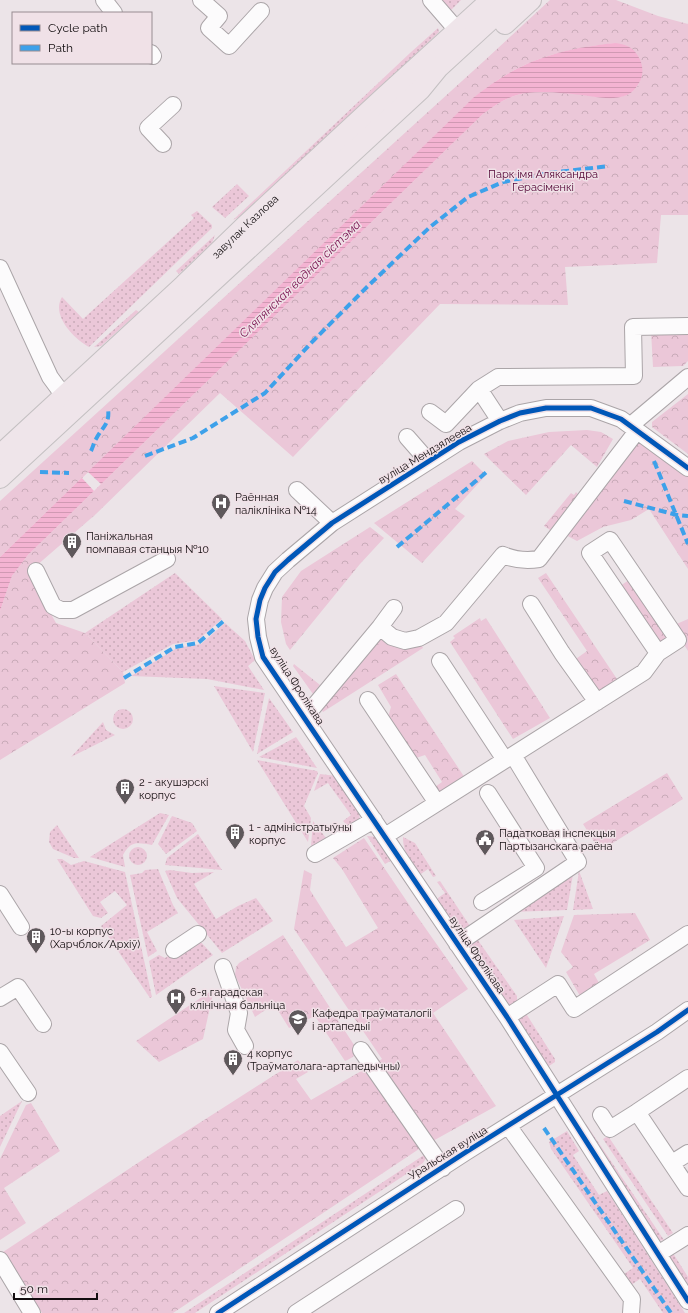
<svg xmlns="http://www.w3.org/2000/svg" width="688" height="1313" font-family="Raleway,sans-serif">
  <defs>
    <pattern id="grass-dots" width="8" height="8" patternUnits="userSpaceOnUse"><rect width="8" height="8" fill="#ebc7d8"/><path d="M2 2h.1M6 6h.1" fill="none" stroke="#c8aab8" stroke-width="1.8" stroke-linecap="round"/></pattern>
    <pattern id="forest-crowns" width="20" height="18" patternUnits="userSpaceOnUse"><rect width="20" height="18" fill="#ebc7d8"/><path d="M2 6a3 3 0 1 1 6 0M12 15a3 3 0 1 1 6 0" fill="none" stroke="#c8aab8"/></pattern>
    <pattern id="water-rules" width="6" height="5" patternUnits="userSpaceOnUse"><rect width="6" height="5" fill="#f4b3d2"/><path d="M0 2.5h6" fill="none" stroke="#d099b3"/></pattern>
  </defs>
  <rect width="100%" height="100%" fill="#ece4e8"/>
  <path fill="url(#grass-dots)" d="M439 0H461L449 12Z
    M438 28 439 32 436 35 242 216 233 220 410 53Z
    M237 184 249 196 225 218 212 207Z
    M197 211 212 225V228L89 347C73 338 51 315 62 297L83 319 194 218 191 215Z
    M215 235 212 243 179 274 176 271Z
    M136 310 139 312 101 346 94 347Z
    M175 573 222 619 198 640 173 644 123 672 85 633Z
    M225 623 245 641 255 660 248 666 264 690 207 679 131 676 177 648 201 644Z
    M214 686 265 693 253 752Z
    M269 698 293 732 257 754Z
    M113 719a10 10 0 1 1 20 0a10 10 0 1 1-20 0Z
    M103 722 106 730 115 735 71 757Z
    M296 737 317 768 259 757Z
    M257 760 317 771 318 773 304 806 311 818 308 842Z
    M320 774 336 776 359 812 360 821 349 827 343 821 351 815 328 783 314 791Z
    M160 813 169 815 152 845C138 843 131 840 123 855L125 867 90 857Z
    M172 816 192 823 197 831 166 854 158 844Z
    M313 821 326 838 311 846Z
    M57 825 79 858H74L53 849 49 842 50 832Z
    M198 834 222 870 165 865 167 858Z
    M367 836 377 837 394 859 385 864Z
    M403 837 415 843 436 876 433 877 428 869 421 874C411 861 403 854 403 837Z
    M129 856a9 9 0 1 1 18 0a9 9 0 1 1-18 0Z
    M57 859H62L71 865 84 861 125 872 152 997 150 998 101 926 127 905 115 891 100 902 108 913 101 918 93 916Z
    M574 868 567 910 511 912Z
    M158 869 173 905 178 913 147 932 157 951 148 957 130 875 142 873 145 870Z
    M170 870 192 873 214 872 194 884 216 919 238 906 256 898 273 921 222 953 177 898 165 871Z
    M579 871 593 909 573 910Z
    M440 881 470 926 466 928H457L438 902V898L445 893 437 882Z
    M564 916 546 968 514 920Z
    M475 936 517 996V1001L510 1011 468 947 470 941Z
    M197 938 213 955 156 995 149 961 159 955 165 958Z
    M525 1012 555 1059V1062L549 1066H546L517 1023 518 1018Z
    M22 1101 0 1147V1116Z
    M586 1124 664 1240 657 1241 584 1126Z
    M567 1131 579 1151 573 1155 599 1195 607 1191 685 1313H663L640 1279 631 1285 624 1274 633 1268 551 1149 549 1142Z
    M608 1136 673 1233 668 1236 603 1139Z
    M424 1155 426 1158 423 1163 195 1313H184Z
    M671 1250 688 1277V1288L667 1257Z"/>
  <path fill="url(#forest-crowns)" d="M550 0H616L658 16 688 24V215H661L657 263 565 267 568 305 440 304 293 457 220 393 96 514 28 573 56 623 85 633 123 672 125 683 0 760V611L12 576 28 555 483 114C497 104 510 95 527 93 544 91 561 93 578 94 604 97 641 107 642 68L615 43C554 50 510 63 464 107L0 557V501L484 61Z
    M688 330V361L683 366 653 367 651 331Z
    M688 394V454L652 427V422Z
    M587 430 601 432 613 439 597 467 571 445 526 495 484 454 508 441 549 432Z
    M638 437 688 477V569L649 509 631 520 603 527 577 541 562 533Z
    M472 461 486 475 455 509 465 516 422 563 374 523Z
    M576 492 579 495 550 530 544 526 571 493 574 495Z
    M370 527 384 538 360 564 290 650 286 644 281 622 282 597 301 571Z
    M546 573 619 682 597 697 573 661 587 651 538 578Z
    M632 578 672 637 657 647 617 588Z
    M480 618 481 621 486 618 550 718 513 739 450 642 455 638 453 636Z
    M688 619V651L672 626Z
    M383 635 419 640 423 648 323 712 319 705Z
    M294 664 320 685 313 694 293 666Z
    M396 674 467 781 438 800 432 789 442 782 425 755 416 758 388 717 391 707 378 685Z
    M667 773 683 799 600 851 583 824Z
    M364 838 412 909 468 989 433 1013 496 1106 422 1147 173 1313H42L3 1252 165 1145 298 1060 308 1072 296 1079 311 1100 382 1059 294 929 304 870 312 874 310 890 346 947 378 928 342 869 333 858Z
    M635 913 650 940 594 974 599 983 580 996 566 972 573 967 561 952 574 915Z
    M283 935 356 1048C356 1056 352 1058 345 1061L315 1016 289 1028 274 1004 255 1017 235 975 236 967 239 963Z
    M214 989 203 1039 159 1062 136 1041Z
    M31 1103 60 1151 4 1188 26 1223 0 1240V1159L26 1105Z"/>
  <path fill="url(#water-rules)" d="M615 43C625 44 633 47 638 56 642 62 644 71 641 79 638 86 634 92 627 95 612 101 597 97 582 95 564 93 545 91 527 93 510 95 497 104 483 114L28 555 12 576 0 611V557L473 98C518 61 558 49 615 43Z"/>
  <path fill="#ece4e8" d="M88 472 101 484 94 491 82 478Z"/>
  <g fill="none" stroke-linecap="round" stroke-linejoin="round">
    <defs>
      <path id="minor" d="M104 0 114 13
        M201 0 219 16 209 28 229 46 261 11
        M431 0 457 30
        M151 53 153 56
        M163 144 148 128 173 105
        M0 268 50 377 64 396
        M479 389 500 421
        M430 412 446 424 479 389 498 377 634 376 633 327 688 326
        M631 425 688 377
        M407 437 428 461
        M688 468 621 419 591 408H546L520 413 500 421 459 442 332 523 288 560 275 572 265 588 260 600 256 619 258 637 263 657 507 1017 688 1301
        M297 490 332 523
        M36 571 53 606 61 610H73L167 559
        M531 604 562 653 597 702
        M380 627 394 608
        M440 661 505 760
        M368 700 437 803
        M305 717 380 627 392 637 405 641 419 638 446 623 503 555C515 560 527 561 539 559L637 431
        M385 836 644 672 658 653 678 640 610 540 590 553 658 653
        M315 854 374 820
        M0 894 21 927
        M482 902 536 868 488 793
        M457 944 578 862 513 755
        M174 950 198 934
        M223 967 239 1013 236 1030 245 1046
        M0 998 18 987 43 1024
        M507 1017 558 984 574 1009 688 934
        M361 1050 443 1168
        M0 1052 28 1093
        M688 1078 637 1112 688 1188
        M601 1115 610 1129 637 1112
        M509 1127 632 1299 631 1313
        M672 1163 688 1153
        M658 1254 688 1235
        M0 1260 32 1313
        M218 1313 466 1152 657 1032 688 1010
        M296 1313 456 1209"/>
      <g id="major">
        <path d="M505 24 531 0"/>
        <path id="s1" d="M0 455 184 285 245 226 382 99 491 0"/>
        <path d="M0 478 420 90 438 68 512 0"/>
      </g>
    </defs>
    <use href="#minor" stroke="#aba5a8" stroke-width="18"/>
    <use href="#major" stroke="#c4c0c2" stroke-width="22"/>
    <use href="#minor" stroke="#fcfbfc" stroke-width="16"/>
    <use href="#major" stroke="#efe5ea" stroke-width="20"/>
    <path stroke="#3da1ea" stroke-width="4" stroke-dasharray="8 4" stroke-linecap="butt" d="M91 451C93 447 94 442 96 439 103 426 110 424 108 409
      M145 456 193 438 265 393 313 341 369 285 430 227 468 197 503 182 549 173 609 166
      M654 461 688 544
      M40 472 69 473
      M624 501 677 515 688 516
      M397 547 489 470
      M124 678 175 647 198 643 226 619
      M544 1128 671 1313"/>
    <defs>
      <path id="cycleway" d="M688 468 621 419 591 408H546L520 413 500 421 459 442 332 523 288 560 275 572 265 588 260 600 256 619 258 637 263 657 507 1017 688 1301
        M218 1313 466 1152 657 1032 688 1010"/>
    </defs>
    <use href="#cycleway" stroke="#f0e1e7" stroke-width="8"/>
    <use href="#cycleway" stroke="#0057b8" stroke-width="5"/>
  </g>
  <defs>
    <symbol id="hospital-pin" viewBox="-11 -11 22 30"><path d="M0 17L-7.5 6A9.5 9.5 0 1 1 7.5 6Z" fill="#5e585b" stroke="#f0e1e7"/><path d="M-5-5h3v3.5h4V-5h3V5h-3V1.5h-4V5h-3Z" fill="#fff"/></symbol>
    <symbol id="building-pin" viewBox="-11 -11 22 30"><path d="M0 17L-7.5 6A9.5 9.5 0 1 1 7.5 6Z" fill="#5e585b" stroke="#f0e1e7"/><path d="M-4-6H4V6H1V3H-1V6H-4ZM-2.5-4.3h1.7v1.8h-1.7ZM.8-4.3h1.7v1.8H.8ZM-2.5-1h1.7V.8h-1.7ZM.8-1h1.7V.8H.8Z" fill="#fff"/></symbol>
    <symbol id="civic-pin" viewBox="-11 -11 22 30"><path d="M0 17L-7.5 6A9.5 9.5 0 1 1 7.5 6Z" fill="#5e585b" stroke="#f0e1e7"/><path d="M-.6-6.5H3V-4.5H.6V-3L4-1V1h2V6H-6V1h2V-1L-.6-3ZM-1.2 2.5V6h2.4V2.5Z" fill="#fff"/></symbol>
    <symbol id="university-pin" viewBox="-11 -11 22 30"><path d="M0 17L-7.5 6A9.5 9.5 0 1 1 7.5 6Z" fill="#5e585b" stroke="#f0e1e7"/><path d="M0-5L7-2L0 1L-7-2ZM-4 1L0 2.5L4 1V4Q0 6-4 4Z" fill="#fff"/></symbol>
  </defs>
  <g fill-rule="evenodd">
    <use href="#hospital-pin" x="210" y="492" width="22" height="30"/>
    <use href="#building-pin" x="61" y="531" width="22" height="30"/>
    <use href="#building-pin" x="114" y="777" width="22" height="30"/>
    <use href="#building-pin" x="224" y="822" width="22" height="30"/>
    <use href="#civic-pin" x="474" y="828" width="22" height="30"/>
    <use href="#building-pin" x="25" y="926" width="22" height="30"/>
    <use href="#hospital-pin" x="165" y="987" width="22" height="30"/>
    <use href="#university-pin" x="287" y="1008" width="22" height="30"/>
    <use href="#building-pin" x="222" y="1048" width="22" height="30"/>
  </g>
  <g text-anchor="middle" dominant-baseline="central" stroke-width="3" stroke-linejoin="round" paint-order="stroke">
    <g font-size="11" fill="#500132" stroke="#f0e1e7">
      <text x="543" y="174">Парк імя Аляксандра<tspan x="543" dy="13">Герасіменкі</tspan></text>
    </g>
    <g font-size="11" fill="#120d0f" stroke="#f0e1e7">
      <text stroke="none"><textPath href="#s1" startOffset="335">завулак Казлова</textPath></text>
      <text transform="translate(425 454) rotate(-31)">вуліца Мендзялеева</text>
      <text transform="translate(297 686) rotate(57)">вуліца Фролікава</text>
      <text transform="translate(477 955) rotate(56)">вуліца Фролікава</text>
      <text transform="translate(448 1153) rotate(-32)">Уральская вуліца</text>
    </g>
    <g font-size="11" fill="#120d0f" stroke="#f0e1e7" text-anchor="start">
      <text x="235" y="497">Раённая<tspan x="235" dy="13">паліклініка №14</tspan></text>
      <text x="86" y="536">Паніжальная<tspan x="86" dy="13">помпавая станцыя №10</tspan></text>
      <text x="139" y="782">2 - акушэрскі<tspan x="139" dy="13">корпус</tspan></text>
      <text x="249" y="827">1 - адміністратыўны<tspan x="249" dy="13">корпус</tspan></text>
      <text x="499" y="833">Падатковая інспекцыя<tspan x="499" dy="13">Партызанскага раёна</tspan></text>
      <text x="50" y="931">10-ы корпус<tspan x="50" dy="13">(Харчблок/Архіў)</tspan></text>
      <text x="190" y="992">6-я гарадская<tspan x="190" dy="13">клінічная бальніца</tspan></text>
      <text x="312" y="1013">Кафедра траўматалогіі<tspan x="312" dy="13">і артапедыі</tspan></text>
      <text x="247" y="1053">4 корпус<tspan x="247" dy="13">(Траўматолага-артапедычны)</tspan></text>
    </g>
    <g font-size="12" font-style="italic" fill="#7a1451" stroke="#f0e1e7">
      <text transform="translate(300 279) rotate(-44)">Сляпянская водная сістэма</text>
    </g>
  </g>
  <rect x="12" y="12" width="140" height="52" fill="#f0e1e7" stroke="#978c91"/>
  <rect x="20" y="25" width="20" height="6" fill="#0057b8" stroke="#978c91"/>
  <text x="48" y="32" font-size="12" fill="#120d0f">Cycle path</text>
  <rect x="20" y="45" width="20" height="6" fill="#3da1ea" stroke="#978c91"/>
  <text x="48" y="52" font-size="12" fill="#120d0f">Path</text>
  <path d="M14 1293v6h83v-6" fill="none" stroke="#120d0f" stroke-width="2"/>
  <text x="20" y="1293" font-size="12" fill="#120d0f" stroke="#f0e1e7" stroke-width="3" paint-order="stroke">50 m</text>
</svg>
